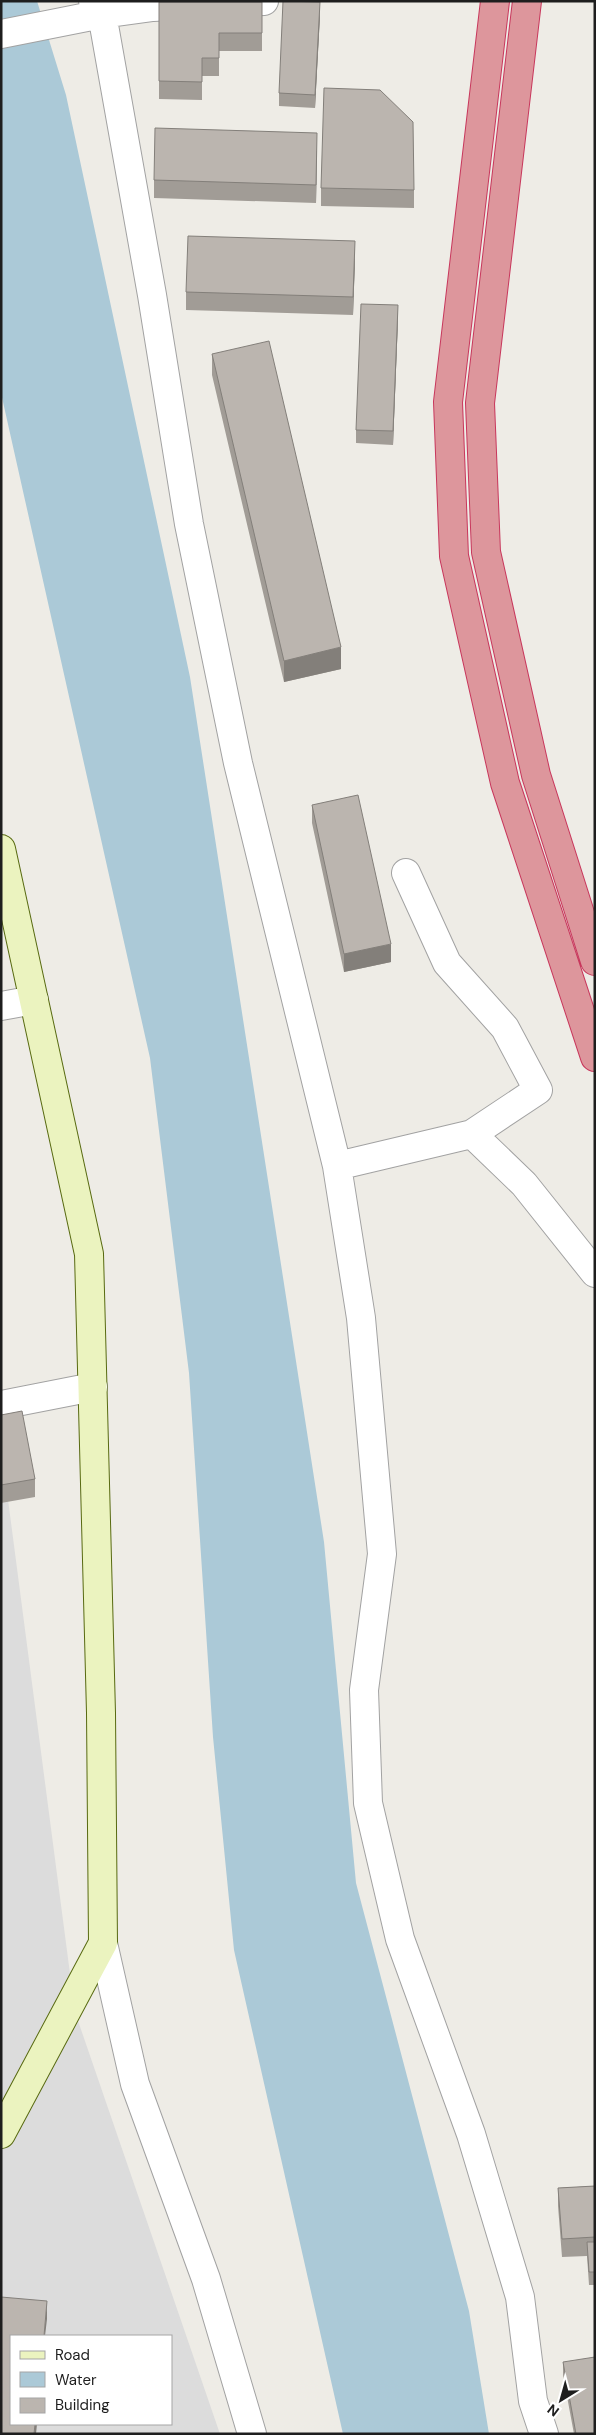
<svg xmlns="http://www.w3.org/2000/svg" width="596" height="2435" font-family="'DM Sans',sans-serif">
  <rect width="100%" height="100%" fill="#eeece6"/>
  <path fill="#dcdcdc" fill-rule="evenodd" d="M1 1446 75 2012 220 2434H1ZM11 2336H171V2424H11Z"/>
  <path fill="#abc9d7" d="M1 1H37L66 95 190 677 324 1542 356 1883 469 2311 489 2434H343L234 1950 213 1737 189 1373 150 1058 1 393Z"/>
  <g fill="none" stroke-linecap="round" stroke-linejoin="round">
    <defs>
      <path id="street" d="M93 1 102 14 152 295 189 524 238 763 337 1166 361 1318 382 1554 364 1690 368 1803 400 1939 471 2134 520 2297 533 2401 544 2434
        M1 34 102 14 153 7 264 1
        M406 873 447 963 505 1028 538 1090 472 1134
        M1 1006 34 1000
        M337 1166 472 1134 524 1184 595 1273
        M1 1405 93 1387
        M103 1943 135 2084 206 2279 252 2434"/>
      <path id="secondary" d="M1 849 89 1254 101 1713 103 1943 1 2134"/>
      <path id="highway" d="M495 1 448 402 454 556 505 783 595 1057
        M527 1 480 403 486 552 536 775 595 961"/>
    </defs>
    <use href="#street" stroke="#a2a2a2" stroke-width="30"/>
    <use href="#secondary" stroke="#586a11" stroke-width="30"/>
    <use href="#highway" stroke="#c8375c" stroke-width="30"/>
    <use href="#street" stroke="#fff" stroke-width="28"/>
    <use href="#secondary" stroke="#ebf3bf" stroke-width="28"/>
    <use href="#highway" stroke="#dd969c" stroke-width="28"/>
  </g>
  <path fill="#a19c96" d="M159 2H262V51H219V76H202V100L159 99Z
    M320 15 315 108 279 106V93Z
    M317 151 316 203 154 198V180Z
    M321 188 414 190V208L321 206Z
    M355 259 353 315 186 310V292Z
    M398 319 393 445 356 443V430Z
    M212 354 341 669 284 682 212 375Z
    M312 805 391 962 344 972 312 823Z
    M1 1415 35 1479V1497L1 1503Z
    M595 2186V2285H589L587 2256 562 2257 558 2206V2188Z
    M563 2362 595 2434H574L563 2375Z"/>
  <path fill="#837f7a" d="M320 2V15L315 108V95Z
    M317 133V151L316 203V185Z
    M355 241V259L353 315V297Z
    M398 305V319L393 445V431Z
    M341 647V669L284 682V661Z
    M391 944V962L344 972V954Z
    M47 2301V2319L45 2336H44Z
    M35 2424H37L36 2434H34Z"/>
  <path fill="#bbb5af" stroke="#837f7a" d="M283 1 320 2 315 95 279 93Z
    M159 2H262V33H219V58H202V82L159 81Z
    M324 88 380 90 413 122 414 190 321 188Z
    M155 128 317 133 316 185 154 180Z
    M188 236 355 241 353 297 186 292Z
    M361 304 398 305 393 431 356 430Z
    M269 341 341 647 284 661 212 354Z
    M358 795 391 944 344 954 312 805Z
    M22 1411 35 1479 1 1485V1415Z
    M595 2186V2237L562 2239 558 2188Z
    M587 2242H595V2272H589Z
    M1 2297 47 2301 44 2336H11V2424H35L34 2434H1Z
    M595 2357V2434H576L563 2362Z"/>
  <rect width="596" height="2435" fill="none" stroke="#1e1e1e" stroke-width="5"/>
  <rect x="10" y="2335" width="162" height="90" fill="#ffffff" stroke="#a5a5a5"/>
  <rect x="20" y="2351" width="25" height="8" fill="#ebf3bf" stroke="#a5a5a5"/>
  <text x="55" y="2360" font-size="15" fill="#1e1e1e">Road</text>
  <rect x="20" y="2372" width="25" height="15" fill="#abc9d7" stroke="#a5a5a5"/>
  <text x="55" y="2385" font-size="15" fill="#1e1e1e">Water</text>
  <rect x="20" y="2398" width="25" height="15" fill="#bbb5af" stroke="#a5a5a5"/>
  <text x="55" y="2410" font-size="15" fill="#1e1e1e">Building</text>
  <g transform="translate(561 2400) rotate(217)" stroke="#ffffff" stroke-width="4" paint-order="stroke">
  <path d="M0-4L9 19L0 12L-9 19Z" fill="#1e1e1e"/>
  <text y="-8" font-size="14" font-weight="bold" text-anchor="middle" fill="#1e1e1e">N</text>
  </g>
</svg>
